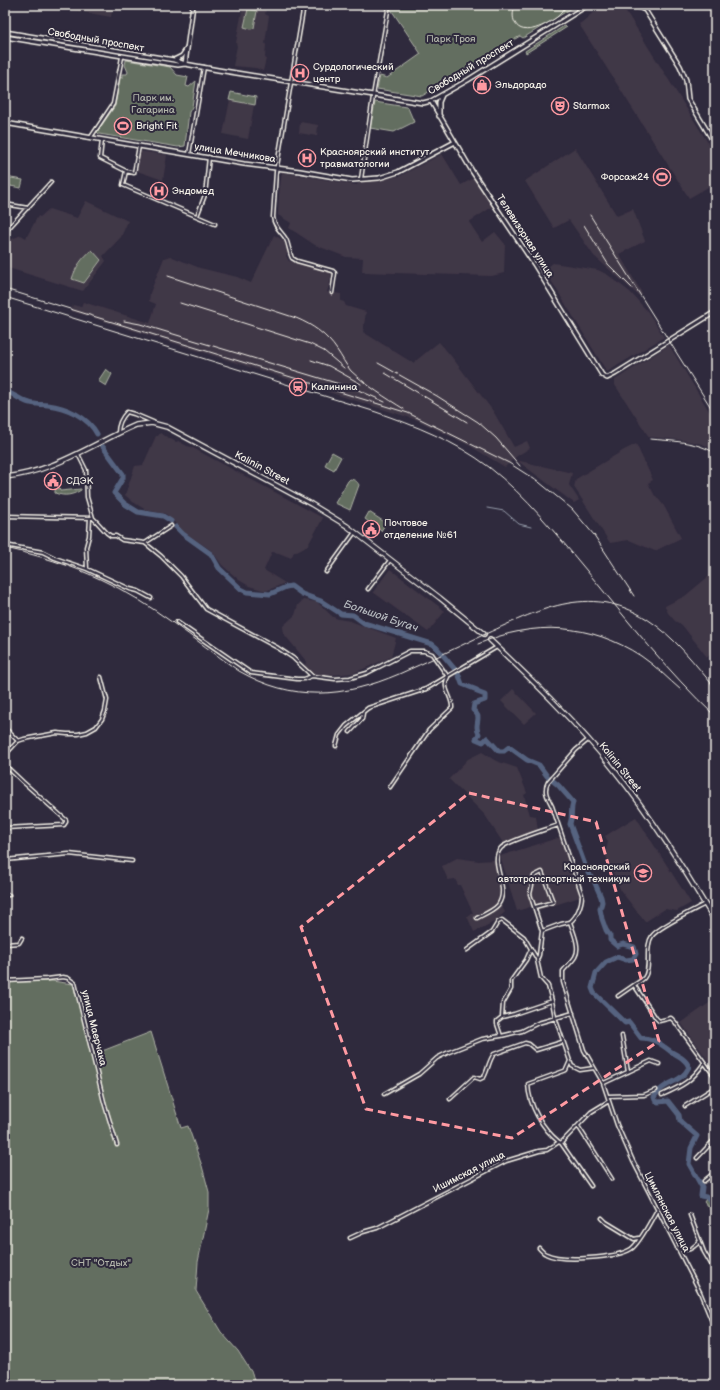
<svg xmlns="http://www.w3.org/2000/svg" width="720" height="1390" font-family="'Balsamiq Sans',sans-serif">
  <rect width="100%" height="100%" fill="#2f2a3d"/>
  <filter id="ink" filterUnits="userSpaceOnUse"><feTurbulence type="fractalNoise" baseFrequency=".025" numOctaves="2"/><feDisplacementMap in="SourceGraphic" scale="8" xChannelSelector="R" yChannelSelector="G"/><feConvolveMatrix kernelMatrix="1 2 1 2 8 2 1 2 1" color-interpolation-filters="sRGB"/></filter>
  <g filter="url(#ink)">
    <path fill="#413747" d="M73 5H113L111 17 72 10Z
      M243 5H267L265 14 269 16 265 43 266 45 265 57 266 59 263 71 256 68 233 66 237 46 236 43Z
      M606 5H622L715 154V183L689 198 579 24 587 19 590 15Z
      M230 100 254 105 248 139 223 134Z
      M300 122 318 125 317 136 299 133Z
      M575 148 617 216 633 209 645 241 619 254 642 293 639 296 594 256 569 220 554 228 525 181Z
      M140 151 167 155 163 180 137 171Z
      M442 154 461 185 474 178 492 207 469 222 482 242 495 232 505 244 504 273 492 276 362 272 363 258 346 257 315 245 289 228 291 223 278 215 279 194 282 172 357 185 358 183 400 176Z
      M86 201 128 221 121 237 103 256 106 261 83 291 5 267V242L21 235 26 238 38 216 40 217 49 209 77 218Z
      M274 235 285 241 288 252 286 256 289 261 333 273 327 292 341 294V301L344 302 346 306 366 312 363 332 413 363 439 342 451 356 493 411 514 447 527 441 530 448 517 456 505 467 470 446 417 420 71 311 73 305 81 307 83 302 150 323 156 304 149 301 150 293 164 258 170 256 200 268 237 277 251 283Z
      M553 263 598 270 608 275 630 292 648 312 664 337 607 372 544 269Z
      M669 345 715 421V450L702 444 681 440 649 437 615 385V380Z
      M160 433 176 442 178 441 187 446 191 447 323 518 308 545 299 550 294 552 291 558 279 553 272 552 264 570 285 583 266 591 249 586 239 580 222 565 212 551 184 532 166 514 146 510 133 502 125 495 135 466 143 465 156 436H158Z
      M636 444 653 480 648 483 655 496H656L664 506 681 538 655 551 629 540 610 543 574 487 576 479 624 450Z
      M520 461 572 473 569 485 579 500 574 503 519 462Z
      M390 569 445 611 428 632 373 592Z
      M715 571V650L707 657 682 625 675 621 668 613 665 606 685 596Z
      M303 600 317 602 333 617 338 619 350 621 396 638 391 657 354 673 321 676 311 673 305 667 306 661 284 634 283 627V626L295 615 298 605Z
      M513 689 536 713 524 724 501 701Z
      M482 752 496 761 517 768 527 793 524 795 530 815 536 816 538 831 503 843 485 815 449 779 468 759Z
      M636 817 691 903 677 911 665 909 645 922 621 891 605 854 608 842 605 836Z
      M561 837 580 897 539 910 537 905 517 911 500 856Z
      M457 858 479 861 494 860 500 891 498 900 505 912 494 922 474 932 467 916 473 913 460 885H458L455 879 448 880 442 866Z
      M715 999V1070L681 1023Z"/>
    <path fill="#646e61" stroke="#acb0a4" d="M392 5H577L523 38 520 36 422 96 377 89 380 76 387 78 421 54 390 8Z
      M248 9 257 11 254 28 251 29 244 27Z
      M564 26 567 27 526 53 525 51Z
      M126 60 170 67 177 75 188 77 186 86 189 87 196 81 192 107 189 112 185 146 178 147 99 134 97 132 115 106 120 77 122 78V74H127L128 72 125 65Z
      M231 92 256 97 255 105 229 100Z
      M375 102 406 107 408 108 414 122 394 132 370 128Z
      M5 177 23 180 21 188 5 185Z
      M92 250 101 260 84 283 72 279C76 266 82 258 92 250Z
      M106 369 112 374 106 386 98 381Z
      M332 452 341 457 334 470 325 465Z
      M350 479C355 480 357 481 359 485L350 510 335 503 348 481Z
      M59 488 60 491 81 489V490C73 495 65 497 55 493V490Z
      M369 512 386 523 381 531 365 519Z
      M52 981 73 984 92 1055 151 1032 181 1128 188 1126 202 1166 209 1192V1209L198 1262 196 1291 221 1332 238 1351 252 1373 255 1385H5V982Z
      M708 1196 715 1198V1216L704 1202Z"/>
    <g fill="none" stroke-linecap="round" stroke-linejoin="round">
      <path stroke="#959caa" stroke-width="1" d="M487 508 504 511 519 524 531 527"/>
      <path stroke="#566480" stroke-width="5" d="M5 391C14 394 21 401 30 403 36 405 42 404 48 405 66 407 88 417 97 434
        M103 447 123 474V478L114 493 125 504 138 512 163 516 171 521
        M176 527 183 534 211 554 219 568 241 589 247 592 270 594 286 587 291 586 302 594 321 601 341 614 353 615 364 623 432 644 437 648 458 673 462 684 477 690V692L485 695V700L474 704 473 710C481 716 477 719 477 727 477 729 478 732 479 734L476 739 483 742 487 738 499 751H504L509 747 527 760 539 765 547 776 558 785 573 802C570 811 573 815 570 824L588 873 594 881 601 897 602 902 600 909 602 919 606 930 610 936V940L617 946 623 944 634 947 636 954 633 959 626 960 617 957 606 962 596 973 592 988 594 993 625 1023 629 1022 641 1038C653 1038 661 1044 670 1051 677 1055 686 1059 689 1067 681 1084 664 1081 654 1097L655 1100 658 1102 668 1101 679 1115 680 1121 697 1136 691 1148 689 1164 702 1187 701 1196 706 1197 713 1202 715 1211"/>
      <defs>
        <path id="street" d="M304 5 276 172 273 217C274 227 281 231 286 239 289 245 289 252 292 258L297 261 333 271 335 273 332 293
          M5 9 6 5
          M91 137 113 104 122 57
          M102 140 100 158 126 171 123 185 215 224
          M189 154 204 67
          M126 171 134 173 139 146
          M361 179 374 90 389 5
          M5 204 28 208
          M197 216 205 195 209 157
          M5 232 51 182
          M118 433C118 425 121 418 127 412L134 414 153 422
          M78 454 86 470 87 497 93 518 96 521 107 533 111 536H116L122 540 145 543 171 526
          M5 516 93 518
          M145 543 161 556 181 576 206 609 278 648 293 658 312 676 335 679 350 678 367 673 410 651H424L432 654 448 677C441 688 453 697 452 708L429 730 390 787
          M5 545 43 552 55 558 87 569 130 589 138 591 151 598
          M87 569 86 547 89 536 90 518
          M326 572 355 532
          M368 589 390 560
          M177 622 251 673 297 679H304L312 676
          M5 728 18 741
          M350 732 362 719 363 713
          M588 740 576 750 548 782C543 791 548 798 552 806L582 895C582 904 577 917 570 922 573 931 581 948 575 957 572 962 567 966 563 971V982L584 1050 603 1083 617 1125 633 1161 700 1292 715 1329
          M336 746 339 735 346 726 368 708 426 689 497 647
          M5 755 18 741 24 739 57 733 67 734H78L87 732 96 727 102 719 105 711 107 700 101 677
          M5 765 23 782 66 820V822L64 825 5 828
          M5 860 69 854 132 861
          M5 895H9
          M705 904C694 910 658 927 652 936 644 947 652 968 644 978 641 981 637 983 634 985L656 1018 659 1021 671 1018 675 1022 715 1077
          M535 907 553 902 542 872 534 876 530 894 542 931
          M477 918C483 915 494 910 498 905 511 887 488 862 501 848 507 841 548 829 558 825
          M5 944 19 943 22 938
          M467 950 492 932 498 922 502 920 524 937 537 959
          M5 981 47 979 63 977 68 978 75 983 104 1102 117 1145
          M618 996 634 985
          M502 1017 514 1014 552 1001
          M501 1036 497 1024V1021L502 1017 503 1003 511 989V981L526 960 531 949
          M622 1036 628 1072
          M570 1061 555 1017 552 1001 548 986 541 978 537 960 539 955 542 931 561 924 570 922
          M604 1083 651 1061 659 1064
          M384 1094 419 1074 437 1058 449 1052 482 1039 501 1036 522 1031 538 1023 573 1013
          M662 1095C682 1086 692 1081 704 1063
          M608 1096 644 1095 656 1090
          M450 1099 474 1077 480 1079 484 1077C488 1070 489 1060 494 1054L525 1043 529 1044 536 1050 562 1042
          M685 1106 715 1087
          M578 1126 612 1179
          M559 1142C542 1128 529 1106 528 1084L564 1071 566 1070 570 1061 572 1066 580 1070 594 1068
          M561 1143 591 1186
          M697 1158 715 1139
          M704 1181 715 1172
          M690 1215 704 1252 714 1269
          M602 1218 606 1222 634 1239 639 1238
          M350 1238 363 1232 377 1228 506 1161 539 1151 547 1150 559 1142 561 1143 591 1112 609 1101
          M539 1248C541 1250 543 1253 546 1254 561 1262 617 1258 631 1249 640 1243 651 1220 657 1210
          M677 1249C689 1251 691 1250 700 1241"/>
        <path id="secondary" d="M634 5 645 10 680 66 686 80 688 99 715 144
          M5 32 174 60 185 64 218 70 423 103 431 101 468 80 588 5
          M5 37 178 65 185 64
          M174 60 182 56 186 50
          M185 64 193 5
          M431 101 472 171 534 264 602 375 607 378 615 374 715 312
          M439 116V102L442 95
          M5 123 244 164 300 171 352 180 379 178 398 172 455 142"/>
        <path id="primary" d="M5 477C54 472 92 444 136 425L152 423 167 427 311 504 347 526 440 598 484 634
          M490 640C532 680 578 724 614 770 652 817 684 869 715 921"/>
      </defs>
      <use href="#street" stroke="#f4f1e8" stroke-width="5"/>
      <use href="#secondary" stroke="#f4f1e8" stroke-width="6"/>
      <use href="#primary" stroke="#f4f1e8" stroke-width="6"/>
      <use href="#street" stroke="#2f2a3d" stroke-width="2"/>
      <use href="#secondary" stroke="#2f2a3d" stroke-width="3"/>
      <use href="#primary" stroke="#2f2a3d" stroke-width="3.5"/>
      <path stroke="#f4f1e8" stroke-width="1" d="M515 5C513 11 512 17 515 23 523 38 548 24 557 17 561 14 564 9 567 5
        M590 215 715 414
        M584 225 608 264 632 288
        M168 276 296 318C313 325 327 335 337 350 342 357 345 364 351 371 366 385 386 398 404 409
        M5 289 408 413 509 463 537 481
        M5 297 376 412C416 426 455 441 489 467 527 497 556 534 587 571 628 621 668 672 715 716
        M180 303 310 344 324 351 344 368
        M124 321 140 324 356 389 385 402
        M311 360 329 366 361 384
        M378 363 437 396 478 422 496 438 520 466
        M385 373 467 422
        M650 439C671 441 696 441 715 453
        M534 478 572 509 594 535 634 596
        M5 548C38 555 70 565 100 579 151 602 194 640 239 671 293 702 343 698 399 674 426 662 454 649 481 636 537 611 588 582 647 619 674 636 695 664 715 688
        M478 644C534 620 590 623 641 656 656 666 668 679 681 690"/>
    </g>
  </g>
  <path fill="none" stroke="#ff9aa2" stroke-width="3" stroke-dasharray="8 5" stroke-linejoin="round" d="M469 793 596 822 659 1041 512 1138 366 1109 301 927Z"/>
  <defs>
    <symbol id="hospital-ring" viewBox="-11 -11 22 22"><circle r="9.5" fill="#2f2a3d" stroke="#ff9aa2" stroke-width="1.5"/><path d="M-5-5h3v3.5h4V-5h3V5h-3V1.5h-4V5h-3Z" fill="#ff9aa2"/></symbol>
    <symbol id="shop-ring" viewBox="-11 -11 22 22"><circle r="9.5" fill="#2f2a3d" stroke="#ff9aa2" stroke-width="1.5"/><path d="M-5-2.5h2.3a2.7 3.5 0 0 1 5.4 0H5L5.5 6h-11ZM-1.5-2.5h3a1.5 2.3 0 0 0-3 0Z" fill="#ff9aa2"/></symbol>
    <symbol id="theatre-ring" viewBox="-11 -11 22 22"><circle r="9.5" fill="#2f2a3d" stroke="#ff9aa2" stroke-width="1.5"/><path d="M-5-5.5Q0-4 5-5.5V0Q5 5 0 6Q-5 5-5 0ZM-3.3-2.5H-1v1.5H-3.3ZM1-2.5H3.3v1.5H1ZM-2.8 1Q0 5.5 2.8 1Z" fill="#ff9aa2"/></symbol>
    <symbol id="stadium-ring" viewBox="-11 -11 22 22"><circle r="9.5" fill="#2f2a3d" stroke="#ff9aa2" stroke-width="1.5"/><path d="M0-5a6.5 5 0 1 0 0 10a6.5 5 0 1 0 0-10ZM-3.5-1.8h7v3.6h-7Z" fill="#ff9aa2"/></symbol>
    <symbol id="station-ring" viewBox="-11 -11 22 22"><circle r="9.5" fill="#2f2a3d" stroke="#ff9aa2" stroke-width="1.5"/><path d="M-3-6H3Q5-6 5-4V2Q5 4 3 4L4.5 6H3L1.5 4h-3L-3 6H-4.5L-3 4Q-5 4-5 2V-4Q-5-6-3-6ZM-3.5-4v3h7v-3ZM-3.5 1v1.5H-2V1ZM2 1v1.5H3.5V1Z" fill="#ff9aa2"/></symbol>
    <symbol id="civic-ring" viewBox="-11 -11 22 22"><circle r="9.5" fill="#2f2a3d" stroke="#ff9aa2" stroke-width="1.5"/><path d="M-.6-6.5H3V-4.5H.6V-3L4-1V1h2V6H-6V1h2V-1L-.6-3ZM-1.2 2.5V6h2.4V2.5Z" fill="#ff9aa2"/></symbol>
    <symbol id="university-ring" viewBox="-11 -11 22 22"><circle r="9.5" fill="#2f2a3d" stroke="#ff9aa2" stroke-width="1.5"/><path d="M0-5L7-2L0 1L-7-2ZM-4 1L0 2.5L4 1V4Q0 6-4 4Z" fill="#ff9aa2"/></symbol>
  </defs>
  <g fill-rule="evenodd">
    <use href="#hospital-ring" x="290" y="63" width="20" height="20"/>
    <use href="#shop-ring" x="472" y="75" width="20" height="20"/>
    <use href="#theatre-ring" x="550" y="96" width="20" height="20"/>
    <use href="#stadium-ring" x="113" y="116" width="20" height="20"/>
    <use href="#hospital-ring" x="297" y="148" width="20" height="20"/>
    <use href="#stadium-ring" x="652" y="167" width="20" height="20"/>
    <use href="#hospital-ring" x="149" y="181" width="20" height="20"/>
    <use href="#station-ring" x="288" y="377" width="20" height="20"/>
    <use href="#civic-ring" x="43" y="471" width="20" height="20"/>
    <use href="#civic-ring" x="361" y="519" width="20" height="20"/>
    <use href="#university-ring" x="633" y="863" width="20" height="20"/>
  </g>
  <g text-anchor="middle" dominant-baseline="central" stroke-width="4" stroke-linejoin="round" paint-order="stroke">
    <g font-size="10" fill="#b3b6ab" stroke="#2f2a3d">
      <text x="451" y="39">Парк Троя</text>
      <text x="153" y="98">Парк им.<tspan x="153" dy="12">Гагарина</tspan></text>
      <text x="101" y="1263">СНТ "Отдых"</text>
    </g>
    <g font-size="10" fill="#f4f1e8" stroke="#2f2a3d">
      <text transform="translate(96 40) rotate(10)">Свободный проспект</text>
      <text transform="translate(471 67) rotate(-31)">Свободный проспект</text>
      <text transform="translate(235 153) rotate(9)">улица Мечникова</text>
      <text transform="translate(525 236) rotate(57)">Телевизорная улица</text>
      <text transform="translate(262 468) rotate(28)">Kalinin Street</text>
      <text transform="translate(620 767) rotate(51)">Kalinin Street</text>
      <text transform="translate(94 1028) rotate(76)">улица Маерчака</text>
      <text transform="translate(469 1172) rotate(-27)">Ишимская улица</text>
      <text transform="translate(667 1212) rotate(63)">Цимлянская улица</text>
    </g>
    <g font-size="10" fill="#f4f1e8" stroke="#2f2a3d" text-anchor="start">
      <text x="313" y="67">Сурдологический<tspan x="313" dy="12">центр</tspan></text>
      <text x="495" y="85">Эльдорадо</text>
      <text x="573" y="106">Starmax</text>
      <text x="136" y="126">Bright Fit</text>
      <text x="320" y="152">Красноярский институт<tspan x="320" dy="12">травматологии</tspan></text>
      <text x="649" y="177" text-anchor="end">Форсаж24</text>
      <text x="172" y="191">Эндомед</text>
      <text x="311" y="387">Калинина</text>
      <text x="66" y="481">СДЭК</text>
      <text x="384" y="523">Почтовое<tspan x="384" dy="12">отделение №61</tspan></text>
      <text x="630" y="867" text-anchor="end">Красноярский<tspan x="630" dy="12">автотранспортный техникум</tspan></text>
    </g>
    <g font-size="11" font-style="italic" fill="#b5b9be" stroke="#2f2a3d">
      <text transform="translate(381 616) rotate(19)">Большой Бугач</text>
    </g>
  </g>
  <rect width="720" height="1390" fill="none" stroke="#2f2a3d" stroke-width="20"/>
  <rect x="10" y="10" width="700" height="1370" fill="none" stroke="#f4f1e8" stroke-width="1.5" filter="url(#ink)"/>
</svg>
